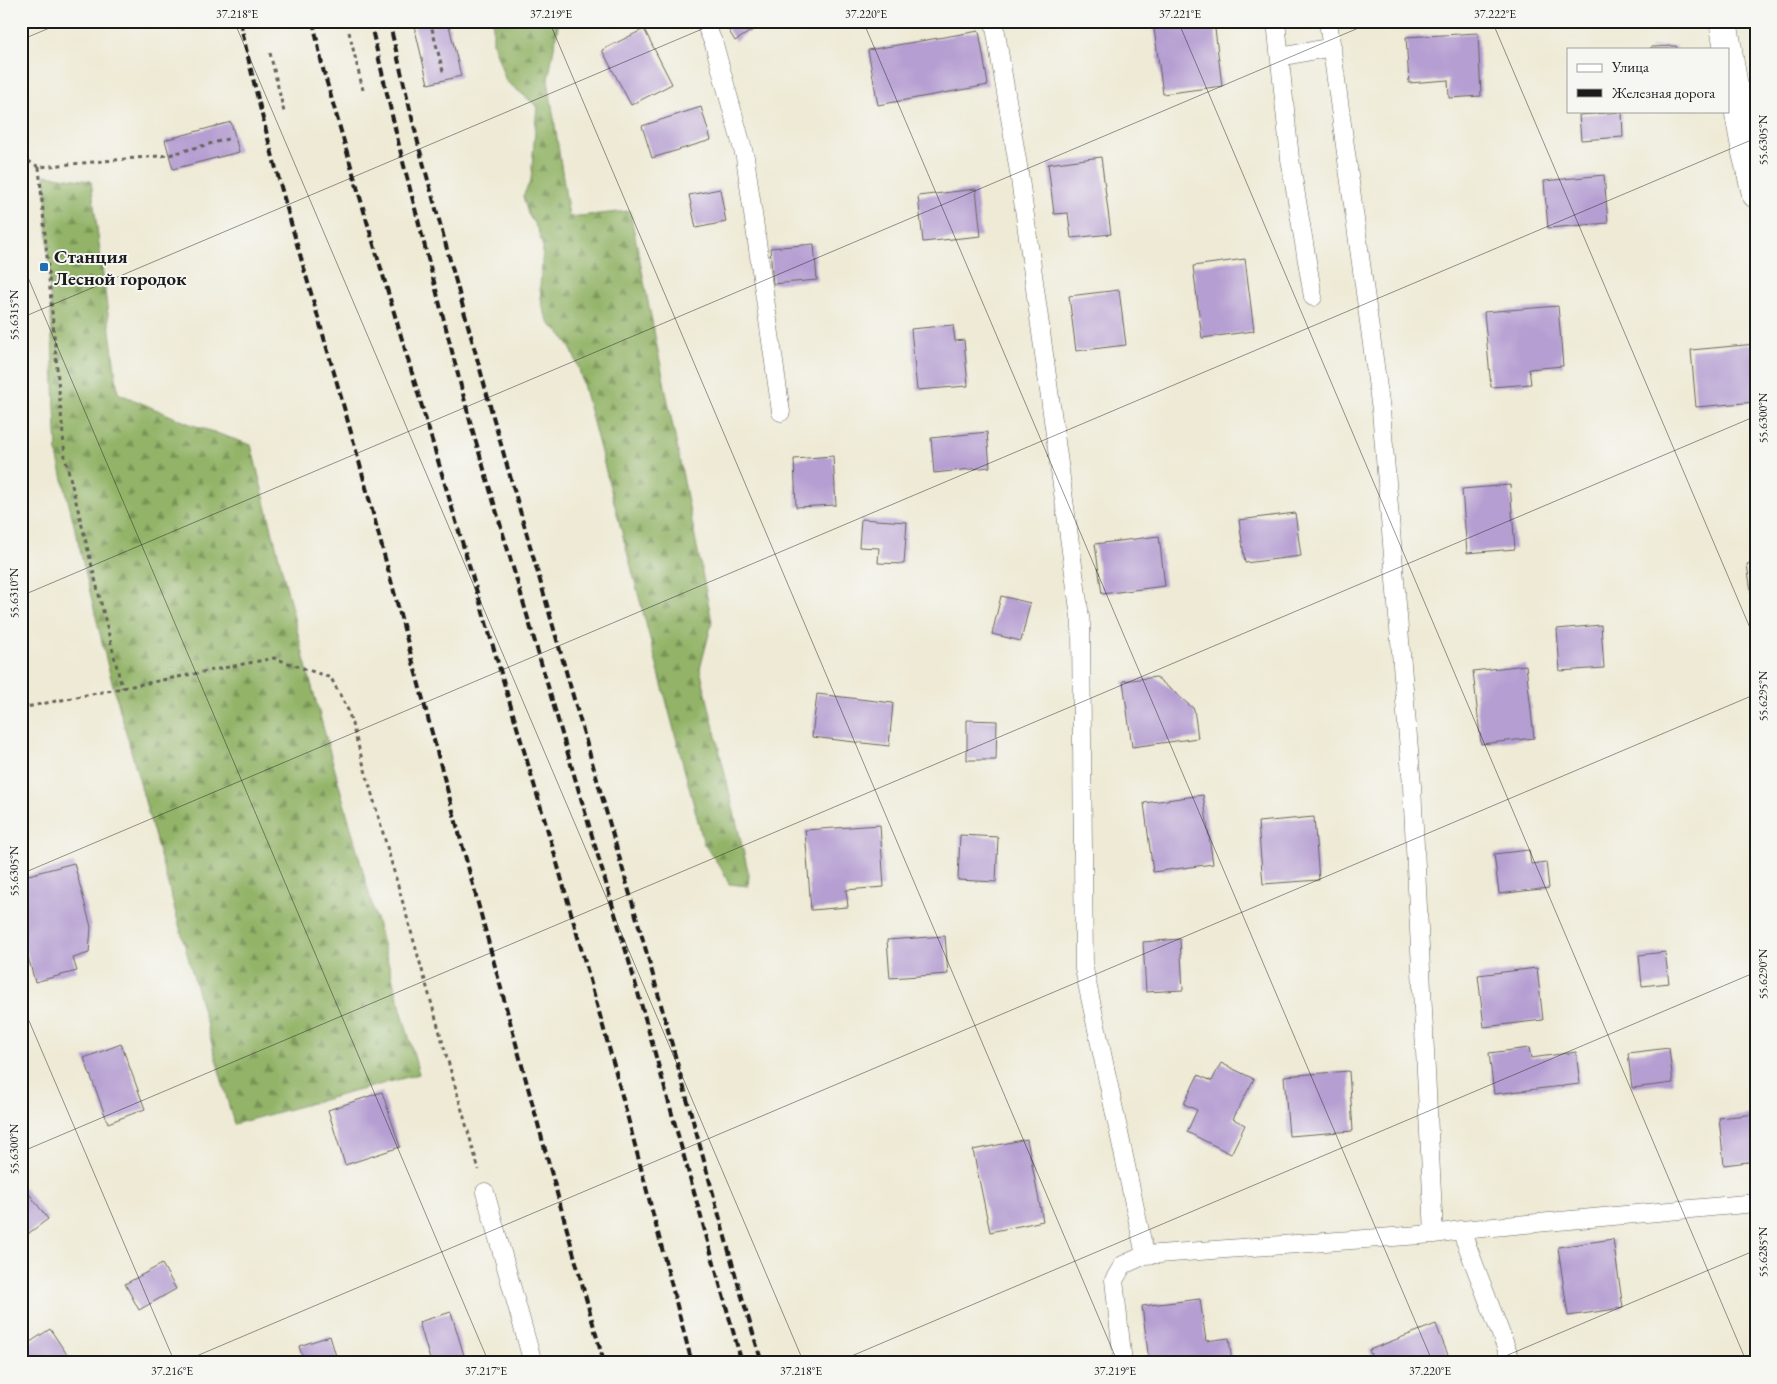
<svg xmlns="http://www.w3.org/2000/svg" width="1777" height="1384" font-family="'EB Garamond',serif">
  <defs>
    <pattern id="forest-firs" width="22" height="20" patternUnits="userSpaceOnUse" patternTransform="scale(1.25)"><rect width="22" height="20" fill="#93b468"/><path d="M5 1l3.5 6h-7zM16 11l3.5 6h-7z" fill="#779255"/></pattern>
  </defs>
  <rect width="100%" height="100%" fill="#f6f6f2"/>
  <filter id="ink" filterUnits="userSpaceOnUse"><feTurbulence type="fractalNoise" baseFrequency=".02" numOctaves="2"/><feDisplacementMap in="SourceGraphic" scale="10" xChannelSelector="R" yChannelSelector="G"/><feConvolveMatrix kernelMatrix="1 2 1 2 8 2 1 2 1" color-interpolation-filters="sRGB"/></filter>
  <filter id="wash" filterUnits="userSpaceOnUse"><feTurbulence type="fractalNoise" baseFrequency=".0096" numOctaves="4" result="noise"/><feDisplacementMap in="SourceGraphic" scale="20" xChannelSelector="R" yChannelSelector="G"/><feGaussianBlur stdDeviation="1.12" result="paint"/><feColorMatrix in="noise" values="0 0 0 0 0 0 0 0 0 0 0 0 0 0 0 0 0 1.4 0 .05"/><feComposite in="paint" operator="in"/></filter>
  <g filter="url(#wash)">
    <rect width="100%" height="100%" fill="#eeead5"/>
    <path fill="url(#forest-firs)" stroke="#586842" d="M493 21H561L558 26 548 80 569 217 630 211 712 622 700 669 749 875 748 886 729 884 721 868 704 844 579 369 572 351 563 336 549 323 542 306 540 287 543 248 538 230 528 214 523 196 531 180 537 106 506 81 493 43Z
      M45 175 91 181 118 393 190 424 251 445 304 658 419 1074 234 1124 108 667 57 454Z"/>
    <g id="blocks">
      <path fill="#b59ed2" d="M413 21H448L461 76 428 84Z
        M723 21H767L735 41Z
        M1153 21H1214L1222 86 1163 94Z
        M644 29 672 84 631 105 602 50Z
        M979 31 988 85 878 105 868 50Z
        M1478 33 1481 96 1449 98 1448 80 1409 83 1406 37Z
        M1676 46 1677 49H1651V47Z
        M701 107 711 140 652 158 642 126Z
        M1622 112 1623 137 1581 140 1579 115Z
        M231 122 239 152 173 169 165 140Z
        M1101 157 1111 234 1071 238 1068 213 1054 214 1048 164Z
        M1604 175 1608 223 1548 228 1544 181Z
        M720 189 726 222 696 228 689 195Z
        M976 189 981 236 923 242 918 196Z
        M814 244 817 280 773 284 770 248Z
        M1245 259 1254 331 1202 338 1193 266Z
        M1119 290 1126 345 1076 351 1069 296Z
        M1558 306 1563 366 1529 369 1531 384 1491 387 1484 312Z
        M953 325 955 341 964 340 968 386 917 390 911 329Z
        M1756 344V402L1696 407 1691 350Z
        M987 432 990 467 934 473 931 438Z
        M833 456 836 505 796 507 794 459Z
        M1510 485 1515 549 1467 553 1462 489Z
        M1295 513 1301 556 1245 563 1239 520Z
        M861 519 907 522 904 564 878 563 879 548 859 547Z
        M1159 536 1165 586 1102 594 1095 544Z
        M1756 562V597L1752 598 1747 564Z
        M1001 596 1030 603 1021 641 992 634Z
        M1601 625 1604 668 1560 671 1557 629Z
        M1526 665 1534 738 1481 744 1473 671Z
        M1156 677 1194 709 1198 738 1132 747 1123 681Z
        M817 694 893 703 889 746 812 737Z
        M967 720 997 721 996 760H967Z
        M1203 795 1213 864 1153 872 1144 803Z
        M1314 817 1319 880 1263 884 1258 822Z
        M880 825 884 887 846 890 848 907 811 910 805 830Z
        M960 835 998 837 996 882 958 880Z
        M1529 850 1531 864 1546 862 1549 888 1499 894 1494 854Z
        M74 863 91 927 89 953 73 958 77 971 35 982 21 932V877Z
        M945 936 948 974 890 978 887 940Z
        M1180 939 1183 990 1146 992 1143 942Z
        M1665 952 1669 983 1642 986 1639 955Z
        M1537 968 1543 1020 1484 1027 1478 975Z
        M121 1044 145 1109 108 1123 84 1058Z
        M1529 1048 1531 1058 1576 1052 1580 1084 1494 1094 1489 1053Z
        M1669 1048 1673 1083 1632 1088 1628 1053Z
        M1221 1063 1254 1079 1233 1119 1245 1125 1231 1154 1187 1132 1197 1110 1184 1104 1198 1075 1212 1081Z
        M1349 1071 1353 1131 1289 1136 1284 1076Z
        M382 1092 400 1147 345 1165 328 1110Z
        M1756 1114V1161L1724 1165 1719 1118Z
        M1027 1139 1043 1221 990 1232 973 1150Z
        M24 1187 48 1219 21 1239V1190Z
        M1613 1239 1623 1308 1568 1316 1558 1247Z
        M162 1264 176 1289 139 1310 125 1284Z
        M1200 1299 1206 1341 1229 1338 1232 1363H1166V1359L1149 1361 1142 1306Z
        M451 1312 466 1362 431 1363 419 1322Z
        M1436 1324 1451 1363H1374L1369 1350Z
        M50 1329 72 1362 21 1363V1348Z
        M330 1336 338 1363H304L299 1346Z"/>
    </g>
  </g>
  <g filter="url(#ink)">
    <use href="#blocks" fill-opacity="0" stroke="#66645d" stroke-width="1"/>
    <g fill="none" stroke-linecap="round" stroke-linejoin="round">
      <defs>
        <path id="service" d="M704 21 714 44 745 157 781 412
          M994 21 1019 172 1081 624 1084 969 1145 1255
          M1276 21 1290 159 1313 297
          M1328 21 1381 410 1412 786 1434 1234
          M1280 57 1332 47
          M485 1192 533 1363
          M1461 1230 1512 1363
          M1123 1363 1114 1280 1123 1265 1145 1255 1434 1234 1461 1230 1756 1203"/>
        <path id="minor" d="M1723 21 1728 49
          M1728 52 1746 153 1756 194"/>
      </defs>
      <use href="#service" stroke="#66645d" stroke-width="19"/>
      <use href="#minor" stroke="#66645d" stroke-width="29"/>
      <path stroke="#66645d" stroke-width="3" stroke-dasharray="4 4" stroke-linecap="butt" d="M430 21 444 75
        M349 32 363 90
        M270 53 284 112
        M21 157 39 167 169 155 231 138
        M39 167 65 457 122 688
        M21 708 274 658 331 678 348 710 479 1170"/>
      <use href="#service" stroke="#fff" stroke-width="18"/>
      <use href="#minor" stroke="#fff" stroke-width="28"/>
      <path stroke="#1c1c1c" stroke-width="4" stroke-dasharray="8 4" stroke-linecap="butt" d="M240 21C273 176 323 327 364 480 443 774 522 1069 604 1363
        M313 21 323 69 366 218 552 845 615 1069 692 1363
        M370 21 402 158 471 425 631 968 742 1363
        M389 21 420 151 494 420 649 961 736 1277 762 1363"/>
    </g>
  </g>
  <path fill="none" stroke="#1c1c1c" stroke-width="1" stroke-opacity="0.45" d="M234 21 804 1363M549 21 1118 1363M863 21 1433 1363M1178 21 1747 1363M1492 21 1756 642M21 40 66 21M21 261 489 1363M21 318 721 21M21 596 1375 21M21 874 1756 138M21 1002 175 1363M21 1152 1756 416M180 1363 1756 694M835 1363 1756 972M1489 1363 1756 1250"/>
  <rect fill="#1f6fb2" stroke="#f6f6f2" stroke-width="2" x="39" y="262" width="10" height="10" rx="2.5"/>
  <g text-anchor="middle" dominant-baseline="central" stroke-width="4" stroke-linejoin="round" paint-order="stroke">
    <g font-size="19" font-weight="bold" fill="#1c1c1c" stroke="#f6f6f2" text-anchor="start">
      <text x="54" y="256">Станция<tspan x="54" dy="22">Лесной городок</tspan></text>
    </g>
  </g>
  <rect width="1777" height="1384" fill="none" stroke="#f6f6f2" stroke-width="55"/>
  <rect x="1567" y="48" width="162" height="65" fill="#f6f6f2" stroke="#9f9f9c"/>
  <rect x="1577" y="64" width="25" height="8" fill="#ffffff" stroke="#9f9f9c"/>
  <text x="1612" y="72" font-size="15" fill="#1c1c1c">Улица</text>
  <rect x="1577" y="89" width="25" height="8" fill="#1c1c1c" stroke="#9f9f9c"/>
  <text x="1612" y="98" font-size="15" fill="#1c1c1c">Железная дорога</text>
  <rect x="28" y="28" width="1722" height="1328" fill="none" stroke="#1c1c1c" stroke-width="2"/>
  <g font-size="12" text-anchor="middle" fill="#1c1c1c">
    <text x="237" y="18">37.218°E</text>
    <text x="551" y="18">37.219°E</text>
    <text x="866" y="18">37.220°E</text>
    <text x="1180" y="18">37.221°E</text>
    <text x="1495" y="18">37.222°E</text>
    <text transform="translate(1763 140) rotate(-90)" y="4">55.6305°N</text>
    <text transform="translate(14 315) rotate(-90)" y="4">55.6315°N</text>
    <text transform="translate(1763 418) rotate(-90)" y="4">55.6300°N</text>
    <text transform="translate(14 593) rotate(-90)" y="4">55.6310°N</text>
    <text transform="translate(1763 696) rotate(-90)" y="4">55.6295°N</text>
    <text transform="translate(14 871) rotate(-90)" y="4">55.6305°N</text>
    <text transform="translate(1763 974) rotate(-90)" y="4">55.6290°N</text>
    <text transform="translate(14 1149) rotate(-90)" y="4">55.6300°N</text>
    <text transform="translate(1763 1252) rotate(-90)" y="4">55.6285°N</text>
    <text x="172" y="1375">37.216°E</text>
    <text x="486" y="1375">37.217°E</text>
    <text x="801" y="1375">37.218°E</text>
    <text x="1115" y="1375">37.219°E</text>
    <text x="1430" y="1375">37.220°E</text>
  </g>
</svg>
